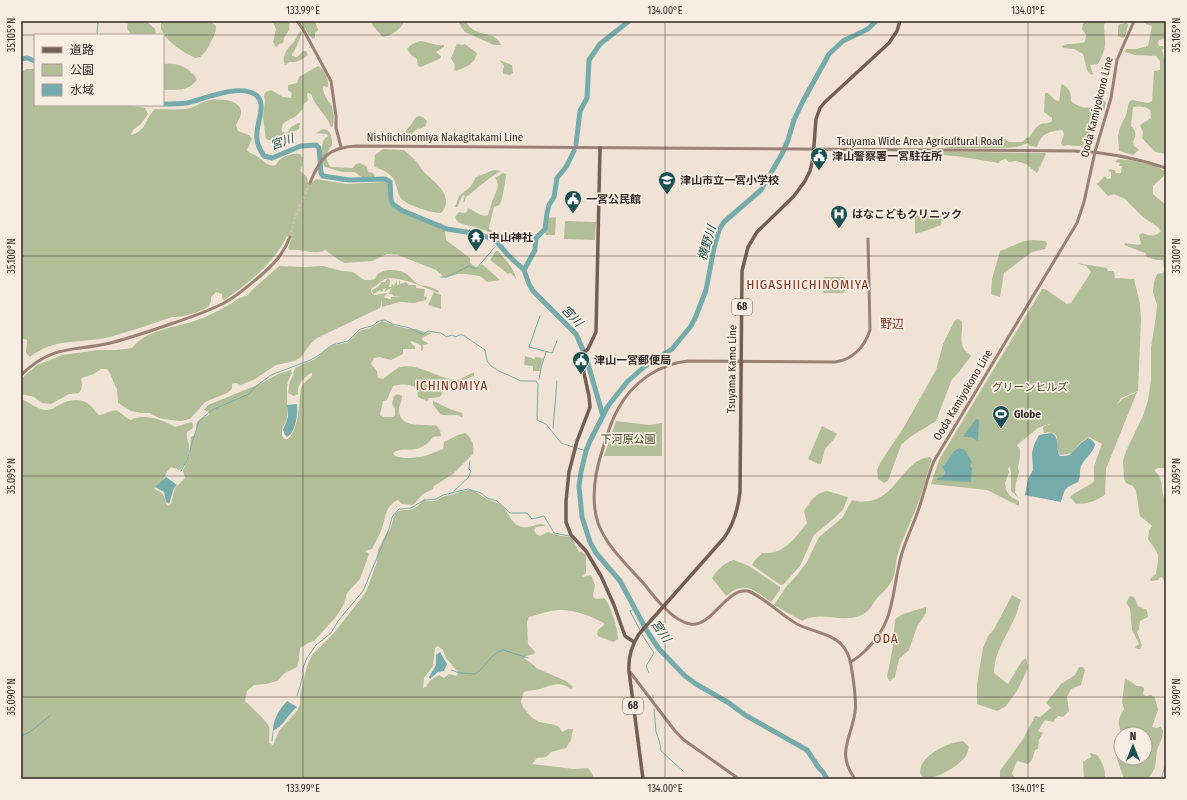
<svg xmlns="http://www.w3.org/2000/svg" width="1187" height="800" font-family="'Fira Sans Condensed','Noto Sans JP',sans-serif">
  <rect width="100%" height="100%" fill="#f0e3d6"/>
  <path fill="#b2be97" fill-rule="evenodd" d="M128 21H146L155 29 156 35H132L127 29Z
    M161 21H210L216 26V29L214 36 206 51 200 57 195 58C183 52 168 43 162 31 160 28 161 24 161 21Z
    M273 21H290L289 30 284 38 283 43 279 44 277 47 275 46 273 42 276 30Z
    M300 21H315L318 30 315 33V37L313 39 309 35Z
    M371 21H404C402 29 391 36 383 37L373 26Z
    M458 21H465C468 24 470 28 474 30 483 36 496 32 501 45H494L465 32 462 28Z
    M1086 21H1105C1103 27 1105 33 1105 40 1106 48 1102 57 1098 64L1090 65 1093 74 1091 75 1087 70 1083 54 1074 49 1063 48 1062 46C1069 42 1078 45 1085 42L1086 35 1082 29 1083 24Z
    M1146 21H1166L1165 39 1159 40 1158 43 1159 46H1163L1164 48 1162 50 1166 65V154L1155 152 1142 138 1143 132 1140 125 1151 118 1150 110C1146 106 1139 106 1133 107L1131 126C1137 131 1136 136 1133 142L1134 146 1137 148 1139 150 1133 155 1119 151 1118 136 1120 127 1126 115 1129 102 1132 100 1148 103 1152 101 1154 71 1160 70V61L1156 56 1135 55 1125 52 1126 49H1136L1148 46 1152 26 1146 24Z
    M1127 23 1128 25 1125 37 1123 38 1118 36V26L1120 24Z
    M301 31 302 33C299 39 296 50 292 54V56L297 57 303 51H306L308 55C303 59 297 63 290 62L285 65C281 56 287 49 294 42 297 38 297 34 301 31Z
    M420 41C429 42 435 46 444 45V47L436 52 441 56V58L421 67 418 66 417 59 411 55 407 49 412 44Z
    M457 44 462 45 465 44 477 53C475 64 466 67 456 71L454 70 455 66 451 58Z
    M499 60 512 65 513 73 510 75 503 74C501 64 509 71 499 60Z
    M163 63C167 65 169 63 173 64 182 64 194 72 197 80 187 92 178 89 165 90L163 87Z
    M318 66C325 70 329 79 328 87L323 86C322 93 328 101 332 106L334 117 333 126 331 127C326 113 316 109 311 94L308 93 307 95 308 100 303 105V109C300 111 299 114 296 116 289 121 280 121 282 132L287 133 291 127 298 123H300L299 129 275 142 266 139 263 118 265 101 264 95 266 92 271 90 283 97 291 98 292 93 288 90V85L297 83 299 77Z
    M26 69H35V105H80C86 107 93 105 100 105 115 105 130 105 145 108L148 114 141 124 133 130 131 135C147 131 145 118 155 109 165 109 176 110 186 109 195 108 202 101 210 100 218 99 238 99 241 110 242 115 238 121 236 125L238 131 249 135 252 139 247 150C250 154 254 154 258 157 264 161 267 167 276 165 279 157 291 153 300 154L303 158 302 166 300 171 307 177 308 183 311 184 316 179 346 184 386 182 389 186 390 201 403 213 443 228 445 230 446 240 470 258V263L477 268 482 264 500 280 487 282 480 276 466 274H458L445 278 436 270 398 255 387 254 372 261 345 263 339 260 325 250C314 256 302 248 290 250L288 249 292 237 287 236C273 264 249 283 224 300L222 298V294L216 292 211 297C211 300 211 303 209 306 202 312 180 318 172 317 151 324 131 331 110 337 80 344 55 337 30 357L26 353 27 340 21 338V72Z
    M1062 84C1070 89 1071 92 1071 101 1078 107 1088 110 1097 105L1098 99H1103L1106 103 1104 110C1094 114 1089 133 1090 144L1087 147 1067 145 1063 146 1061 143 1064 134 1062 130C1049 132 1042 132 1037 147L1030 146 1028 143 1017 147 1003 148H945L960 141 1002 137 1009 142H1023L1026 138H1029C1032 133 1035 127 1041 124 1046 123 1048 124 1052 121V118L1044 112 1045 93H1048L1055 100 1059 101C1061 95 1059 90 1062 84Z
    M419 116 423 117 427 121C426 123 426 126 424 127 422 129 419 128 417 129 411 132 411 141 402 142 401 133 412 126 415 118Z
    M323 129C332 130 332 138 332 145 326 153 324 159 331 167L353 168 356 164 360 163 367 167 368 172 373 173 375 177C364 179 363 179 355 172H342L325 167C320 159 321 148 324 139L328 136 327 134 316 133Z
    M383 149 404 150C408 154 412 157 416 161 419 164 421 169 424 172 434 182 456 196 441 213 431 213 405 205 400 197 398 193 397 189 396 185 393 174 385 171 375 167L374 165 375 155Z
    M889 151 1045 153 1046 154 1037 173 1026 164 1016 161 1009 162 1005 159 1000 161 999 163 956 156Z
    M1118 159C1133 161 1152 162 1165 171L1164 176 1153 186V194L1166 205V468H1158L1154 470C1166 482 1159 491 1166 500V586C1164 582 1165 578 1160 577L1158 580 1151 581 1150 579 1156 574C1159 552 1161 558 1148 539L1149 531 1152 526 1140 516 1136 491 1133 486 1126 483 1124 479 1123 461 1126 451 1143 416 1148 400 1151 381V348L1156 316 1157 305 1153 292 1154 282 1157 274 1163 273 1164 270 1163 260H1156L1147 257 1145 253 1124 245 1125 243 1138 245 1141 244 1139 235 1142 233C1150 236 1155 237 1161 231L1158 227 1143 217 1125 199 1114 194 1108 196 1097 184 1105 176 1107 179 1111 178V172L1108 171 1110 169 1115 170 1116 173H1121L1122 166H1119L1120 163 1115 162Z
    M494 170 501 171C487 178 478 189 466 197L464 203 463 201 465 196 463 195 457 207H455L459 196 471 186 476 177Z
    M503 173 506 174C506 178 502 203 500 204 498 206 496 206 494 207L489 227V229L496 233 494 234C488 232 482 229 475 227 467 224 458 226 455 217L459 212 464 213 467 212 468 208C474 210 482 218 488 215 489 211 491 206 492 202 494 195 502 185 495 178Z
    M915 215H942L941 225 925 231 915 234Z
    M556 217 555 235H546L545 231 549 218Z
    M565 221 596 222 595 240 564 239Z
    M1033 240 1046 241 1047 244 1045 249 1032 252 1004 273 1000 297 991 294 992 279 1000 251 1024 241Z
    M496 251H498C504 258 515 269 516 279L511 273 508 274 490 260Z
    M1076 263 1107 268 1108 271H1114L1115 278 1134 279 1140 304 1141 319 1138 391 1121 398 1116 406 1105 436 1116 406 1122 399 1137 392 1106 469 1105 495C1095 501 1088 504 1076 504L1070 497C1077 490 1087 488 1094 481V466L1102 444 1089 437 1080 443 1073 453 1060 455C1053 445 1065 430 1044 433L1043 427 1052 423 1038 428 1017 445 1020 449V456L1018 468 1019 472 1016 482 1015 492 1019 498 1011 491V474L1010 466 1008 469 1009 472 1005 483 1006 490 1011 497 1019 501V506L987 490 931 484 939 460 1042 289H1045L1067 304 1071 303 1091 272 1086 266Z
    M279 266 303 267 323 266 342 271 353 272 364 280H371L375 279C378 268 394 269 403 272 409 274 413 281 418 284 421 286 424 285 427 286 431 287 435 289 439 291L438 293C427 288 397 275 385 279 380 281 377 286 372 288L371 290 372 294 375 295 387 293 384 297 385 298 391 299V297L403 296H393L392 294H389L391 288 384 292 386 288 383 289V291L381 292 380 290 373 294 372 290 378 287 382 282H385L387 279 390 280 389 287H391L392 284 394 286 397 280V285H399V280L400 281V284L406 282 409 285H416V288L425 289 424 296 427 297 426 300 414 303 400 302 382 307V299L380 308 317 338 312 342 301 357 295 361 276 365 255 379 241 385 236 383 232 384V389L227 393 205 402 190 419 181 421 171 420 159 418 150 413H141L131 411 118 403 117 389C113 383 112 375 107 369H101C95 374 89 376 81 378 82 383 83 388 79 393L69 394 51 404 42 403 34 397 21 394V379L37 365 62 355 98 350H117L132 348C147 329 175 328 197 320 206 317 216 312 225 307 233 303 238 297 247 296L252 290Z
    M824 277H843L845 278V291L843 293H823Z
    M434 292 441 295V309L428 305Z
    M959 319 962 322C963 330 959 342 964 349 966 352 969 353 971 356L959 372 952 379 936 421 910 437 901 445 888 481 884 483 878 479 877 470 880 463 904 427 936 370 943 344 955 320Z
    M382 321 396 326 410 329H416L424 332 432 333 422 338V340L428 343V344L423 345V350L421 351V346L419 344 411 341V343L415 347V349H403V354L391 360 380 357 374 358 371 364 377 371 378 378 383 379C387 376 393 371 398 368 414 361 438 378 454 380 462 381 468 373 474 373V376L466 379 462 385 452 386 453 391 444 384C441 386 441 390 442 394L440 397 429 398 427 401 418 397 417 389C411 383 401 384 393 386L387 400 383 401 380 415 384 417H393L395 415V409L392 404 394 396 397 394 402 396C402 401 400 404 399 408 398 430 424 423 437 426L440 430 441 436 433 437C417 458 405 444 393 453L395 456C411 461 428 456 443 449L444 442 458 435 465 433C472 438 475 446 473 454L453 474 434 486 433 489 423 494 413 505 402 504 398 500C385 506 386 517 382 528 380 535 375 542 372 549L365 551 369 554 360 579 347 593 344 604 336 617 314 641 310 642 300 648 299 659 297 667 285 673 277 681 266 684 254 685 247 691 245 701C251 707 267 721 269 727 270 731 269 738 269 743L273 745 279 731 297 711 300 704V695L307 666 312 655 334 633 366 592 377 562 378 550 386 534 390 530 395 514C402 507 405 512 412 509 417 508 421 502 425 499V501C429 501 434 501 437 500 439 500 440 498 442 497 446 495 450 496 454 494 459 493 463 490 469 490 476 490 479 495 485 498 491 502 498 501 504 508 509 514 511 522 519 526 528 530 535 523 543 524L545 526 536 527 534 530 536 534 540 536 548 532 561 536 571 537C576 543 576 549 580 552H583L586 556V573L582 577 591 575 595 585 593 595 594 598 598 599 604 598C611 605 618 629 618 639L613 642 598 636 597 634 598 630 604 625V623C591 616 575 610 561 610 551 610 539 614 529 617L527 622 528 644 535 652 534 654 526 656 524 658 535 666 536 668 566 681 573 687 571 689C558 679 549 687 535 690 531 691 527 690 523 693L521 702 523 707 531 717 539 722 555 725 559 727 562 732 568 729H573L571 740 566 748 551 752 546 757 537 758 532 764 574 769 588 768 593 775 592 779H21V740H22L21 734V399C29 402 38 410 47 410 52 410 57 406 61 404 71 399 82 398 91 406 94 409 95 412 99 415 103 415 107 412 111 411 120 408 123 417 131 420 143 413 163 420 175 427L191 422 193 424V428L187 432C186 437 188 440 189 445 190 453 185 465 180 470L171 467 167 471 165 477 154 489C162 492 165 495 166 504L168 506 171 504 175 488 185 478 183 470 190 453 191 437 195 435C197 430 196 429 196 425 197 419 205 417 209 415V412L206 411 204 410 208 405 260 384 278 374 291 370 292 373 288 381 287 387V418L282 430V436L284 439H288C299 429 299 402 301 388L303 384 312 376V373H311C303 379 297 383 298 394L294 396 288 393 290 381 293 376 294 370 297 367 315 359 327 349 333 345 347 343 359 331 370 328ZM438 646 443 650 446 658 458 672 457 676 449 674 444 678 439 675C433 678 429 681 426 687L423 688 424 678 433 666 435 648Z
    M525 356 534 359 535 357 543 358 540 371H533V366L524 365Z
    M433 401C442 405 453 411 462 413L463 418C454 411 450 418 440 414L433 404Z
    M616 421 649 425 662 423V456H604Z
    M822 426 837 434 834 439 825 449 821 464H818L808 459Z
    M930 457 932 459C927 473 924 488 918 503 912 521 902 538 897 557 895 564 896 571 893 578 890 586 884 591 878 597 872 604 870 611 862 615 840 624 822 610 802 621L774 605 786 587 798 574 807 562 819 537 842 518 852 500C896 511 899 459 930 457Z
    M827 491 848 497 843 510 831 521 814 535 800 566 784 584 781 585 752 565 755 560 762 553C784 555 794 539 807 523L804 511C811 501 815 493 827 491Z
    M734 560 749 566 780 587V590L771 602C754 590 745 580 726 596L712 578C717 570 725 562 734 560Z
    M1012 595 1021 600C1019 605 1018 610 1016 615 1008 634 994 652 994 673L1008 684 1022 661 1026 658 1028 668 1017 691 1006 706 997 711 977 704V684L983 648 988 636 994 629Z
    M1130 596 1134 597 1138 606 1147 610 1148 617 1140 621 1139 629 1137 632 1142 645 1140 649H1137L1135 647 1139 644 1132 630 1130 608 1126 603Z
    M926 607V613L917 627 909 650 899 659 895 677 890 681 887 677 893 646 895 619 903 614Z
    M1079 667H1083L1085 670 1081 685 1071 689 1067 697 1069 711 1063 717 1058 716 1053 722 1045 720 1038 731 1043 733 1039 740 1038 749 1035 750 1032 760 1028 764 1017 761 1012 773 1015 779H1000V771L1023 739 1035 716 1040 717 1051 708 1046 703 1061 684 1075 675Z
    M1125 678 1137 686H1141L1144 688 1143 694 1146 696 1151 695 1155 698 1158 710 1152 727 1157 728 1161 726 1163 731 1162 738 1157 750 1155 768 1148 779H1124L1117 759 1118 755 1121 754V758H1145V734H1122C1117 724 1118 718 1124 709L1122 702Z
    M963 741 969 747C968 750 967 754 966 756 958 767 936 779 924 779L920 773C920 770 921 766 922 764 930 751 948 743 963 741Z
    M1090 753 1097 755C1102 762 1106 770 1105 779H1084L1083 762 1091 757Z"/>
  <path fill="#76abac" d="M297 404C298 413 296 432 287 437L285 435 283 430 288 417 287 405Z
    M976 419 979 420 978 441 971 437H963Z
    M1051 433C1061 437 1055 449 1060 456 1072 457 1073 451 1080 444 1082 442 1086 440 1088 438L1092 440 1095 444C1094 452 1085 458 1081 466 1079 472 1081 477 1078 482 1063 489 1066 487 1061 502L1025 495 1028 479 1033 470 1032 453 1034 445 1039 435Z
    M959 448 965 450 972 462 970 466 972 468 971 482 937 480 938 478 942 477 945 474V471L942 467 943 466 945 465 953 452Z
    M166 477 177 485 174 488 169 504 166 502 164 492 155 487Z
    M440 652 447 664 444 671 438 672 430 679 429 677 436 665V655Z
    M287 701 297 707C288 714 283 727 273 731 273 719 279 710 287 701Z"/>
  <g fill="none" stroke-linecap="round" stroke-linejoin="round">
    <path stroke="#76abac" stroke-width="1" d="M97 35 98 21
      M441 277H447L469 266 476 269 495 247
      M540 316 529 347 552 353 557 341
      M539 379 541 368 546 352
      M553 428 557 381
      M577 448 586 451
      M181 471 187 460 199 421 212 410 249 394 255 387 271 375 308 361 316 357 332 345 348 341 360 329 372 326 379 321 385 320 392 324 410 328 421 334H424L428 331 441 333 447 337 452 335 456 337 459 335H463L485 350 487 361 491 366 497 370 521 381H536L538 384 537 420 546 424 561 443 573 447
      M454 491 468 478 471 471 469 469 470 461
      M636 608 630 611 640 630
      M641 633 654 653 646 666 649 673
      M451 670 460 673 475 674C487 666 489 655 503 650L528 658
      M653 695V698
      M297 696 303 676V668L307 658 316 645 331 633 338 621 363 591 389 529 392 517 399 509 411 508 424 500 436 499 443 495 468 489 481 493 487 498 497 501 510 513H527L532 519 544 516 554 533 569 536
      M654 709C655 716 655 724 656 732 658 738 661 744 661 751L683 771
      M21 736 30 732 51 715
      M272 741 273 732
      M1161 779 1166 764"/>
    <path stroke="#76abac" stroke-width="5" d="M21 59 27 58 35 61
      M163 104C171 104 179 104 187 103 204 99 240 83 256 95 267 104 257 121 257 133 256 142 259 148 264 156L272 158 301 146 316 145 319 148 321 173 323 176 349 180 385 179 390 182 391 200 393 204 401 210 447 229 479 234 495 240 508 255 524 270 529 284 533 291 576 334 586 357 603 416
      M576 144 580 111 587 98 589 60 600 44 629 21
      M535 248 536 238 545 229 547 213 549 205 554 197 557 178 566 167 574 151
      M524 270 535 250
      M827 779 823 772 819 768 807 750 745 715 729 703 696 684 685 676 659 649 647 631 620 581 596 553 590 542 582 517 579 486 581 472 586 451 590 441 608 406 627 382 644 367 672 349 691 326 696 316 706 290 714 248 719 230 724 222 761 190 782 154 788 140 794 120 803 101 829 54 843 41 864 31 869 28 876 21"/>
    <path stroke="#cabeb3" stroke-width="3" stroke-dasharray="3 1.5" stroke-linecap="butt" d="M290 237 295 218 310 183"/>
    <path stroke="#9a8175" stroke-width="3" d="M297 21 303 29 331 81 336 116V128L341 147
      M310 183C320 158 328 147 357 146L1074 151C1105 152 1136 158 1166 168
      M21 375C53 344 72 352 110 343 126 339 141 334 156 329 179 321 203 314 224 303 237 296 248 286 259 277 273 265 283 255 290 237
      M850 662C857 659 862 654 867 649 897 619 891 590 902 553 907 537 915 521 920 505 925 490 928 475 934 461L1077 223 1084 202 1095 152 1111 98 1117 60 1134 21
      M630 672 675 731 684 740 739 779
      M855 779C836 752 851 740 855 712 857 703 852 666 849 657 847 652 845 648 841 644 830 633 810 631 797 624 781 615 764 597 748 591 725 588 712 628 690 624 673 621 655 598 645 585 629 567 606 546 598 523 590 498 595 472 603 448 607 435 611 421 618 409 632 383 658 364 688 361L835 362C853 360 865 346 870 330L868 239"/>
    <path stroke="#745f56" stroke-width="3.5" d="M600 148 596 332 588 349 580 355 589 396 590 407 577 441 569 472 566 501V522L571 535 586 551 601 576 614 605 625 636 634 642
      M643 779 629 671C628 658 632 645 639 634L724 538C734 524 738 509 740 492L742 271 748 247 757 232 794 196 805 181 810 171 813 158 816 119 820 108 825 102 889 43 897 31 900 21"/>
  </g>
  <path fill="none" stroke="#322825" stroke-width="1" stroke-opacity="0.45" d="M303 21V779M665 21V779M1028 21V779M21 35H1166M21 256H1166M21 476H1166M21 697H1166"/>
  <defs>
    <symbol id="civic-pin" viewBox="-11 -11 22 30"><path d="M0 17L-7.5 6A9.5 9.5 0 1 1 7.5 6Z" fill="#1c5052" stroke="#f8ede2"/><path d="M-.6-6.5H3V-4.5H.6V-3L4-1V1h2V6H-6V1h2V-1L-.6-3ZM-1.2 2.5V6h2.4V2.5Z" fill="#fff"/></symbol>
    <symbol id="school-pin" viewBox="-11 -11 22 30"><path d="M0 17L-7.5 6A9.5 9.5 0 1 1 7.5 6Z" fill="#1c5052" stroke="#f8ede2"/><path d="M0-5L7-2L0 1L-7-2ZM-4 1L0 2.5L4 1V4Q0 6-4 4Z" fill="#fff"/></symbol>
    <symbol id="hospital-pin" viewBox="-11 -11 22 30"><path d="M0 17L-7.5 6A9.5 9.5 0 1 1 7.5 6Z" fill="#1c5052" stroke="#f8ede2"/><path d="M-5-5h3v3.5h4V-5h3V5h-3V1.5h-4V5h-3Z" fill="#fff"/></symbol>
    <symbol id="temple-pin" viewBox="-11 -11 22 30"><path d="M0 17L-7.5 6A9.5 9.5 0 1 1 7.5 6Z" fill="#1c5052" stroke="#f8ede2"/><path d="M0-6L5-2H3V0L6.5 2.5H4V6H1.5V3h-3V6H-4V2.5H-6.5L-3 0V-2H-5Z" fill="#fff"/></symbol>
    <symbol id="stadium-pin" viewBox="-11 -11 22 30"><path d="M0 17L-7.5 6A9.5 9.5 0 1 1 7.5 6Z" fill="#1c5052" stroke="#f8ede2"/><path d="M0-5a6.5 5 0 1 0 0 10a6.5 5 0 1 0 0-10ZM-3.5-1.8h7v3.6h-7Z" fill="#fff"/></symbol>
  </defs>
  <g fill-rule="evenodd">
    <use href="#civic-pin" x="809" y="146" width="20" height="27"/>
    <use href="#school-pin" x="657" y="170" width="20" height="27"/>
    <use href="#civic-pin" x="563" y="189" width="20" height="27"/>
    <use href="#hospital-pin" x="829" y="204" width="20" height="27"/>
    <use href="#temple-pin" x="466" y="227" width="20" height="27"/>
    <use href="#civic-pin" x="571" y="350" width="20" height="27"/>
    <use href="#stadium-pin" x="991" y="404" width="20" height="27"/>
  </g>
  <g text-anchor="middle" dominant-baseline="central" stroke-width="3.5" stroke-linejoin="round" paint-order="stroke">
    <g fill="#f8ede2" stroke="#6d635e" stroke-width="1">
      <rect x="732" y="299" width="20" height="16" rx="3"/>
      <rect x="623" y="698" width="20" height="16" rx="3"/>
    </g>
    <g font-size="10" font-weight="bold" fill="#322825">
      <text x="742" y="307">68</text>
      <text x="633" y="706">68</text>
    </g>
    <g font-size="11" fill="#322825" stroke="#f8ede2">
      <text transform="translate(1097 107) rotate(-76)">Ooda Kamiyokono Line</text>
      <text x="445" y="137">Nishiichinomiya Nakagitakami Line</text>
      <text x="920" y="141">Tsuyama Wide Area Agricultural Road</text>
      <text transform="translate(732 369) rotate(-89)">Tsuyama Kamo Line</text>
      <text transform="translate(963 395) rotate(-59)">Ooda Kamiyokono Line</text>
    </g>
    <g font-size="11" font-weight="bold" fill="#322825" stroke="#f8ede2" text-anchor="start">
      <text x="832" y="156">津山警察署一宮駐在所</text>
      <text x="680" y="180">津山市立一宮小学校</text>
      <text x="586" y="199">一宮公民館</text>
      <text x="852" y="214">はなこどもクリニック</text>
      <text x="489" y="237">中山神社</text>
      <text x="594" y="360">津山一宮郵便局</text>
      <text x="1014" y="414">Globe</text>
    </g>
    <g font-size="11" fill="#435029" stroke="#f8ede2">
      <text x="1030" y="387">グリーンヒルズ</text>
      <text x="628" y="439">下河原公園</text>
    </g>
    <g font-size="12" font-style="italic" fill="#1c5052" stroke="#f8ede2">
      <text transform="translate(282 142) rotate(-19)">宮川</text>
      <text transform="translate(707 243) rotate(-73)">横野川</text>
      <text transform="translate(572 316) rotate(46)">宮川</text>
      <text transform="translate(661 631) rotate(56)">宮川</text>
    </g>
    <g font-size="12" fill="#7f3320" stroke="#f8ede2">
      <text x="892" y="324">野辺</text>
    </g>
    <g font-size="13" letter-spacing="1" fill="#7f3320" stroke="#f8ede2">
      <text x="808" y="284">HIGASHIICHINOMIYA</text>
      <text x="452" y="385">ICHINOMIYA</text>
      <text x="886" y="638">ODA</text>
    </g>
  </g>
  <rect width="1187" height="800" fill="none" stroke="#f8ede2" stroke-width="44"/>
  <rect x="34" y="34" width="130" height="72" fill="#f8ede2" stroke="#a99e96"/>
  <rect x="42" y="47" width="20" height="6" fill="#745f56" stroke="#a99e96"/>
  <text x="70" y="54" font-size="12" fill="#322825">道路</text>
  <rect x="42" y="64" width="20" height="12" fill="#b2be97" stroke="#a99e96"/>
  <text x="70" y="74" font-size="12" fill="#322825">公園</text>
  <rect x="42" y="84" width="20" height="12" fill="#76abac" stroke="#a99e96"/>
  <text x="70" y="94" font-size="12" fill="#322825">水域</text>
  <g transform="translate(1133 746)"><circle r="19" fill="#f8ede2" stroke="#a99e96"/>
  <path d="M0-3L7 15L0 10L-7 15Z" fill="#1c5052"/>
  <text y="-6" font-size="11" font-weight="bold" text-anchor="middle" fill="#322825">N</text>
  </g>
  <rect x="22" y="22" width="1143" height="756" fill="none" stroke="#322825" stroke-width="1.5"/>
  <g font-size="10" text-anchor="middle" fill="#322825">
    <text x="303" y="14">133.99°E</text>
    <text x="665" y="14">134.00°E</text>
    <text x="1028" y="14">134.01°E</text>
    <text transform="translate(11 35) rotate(-90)" y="4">35.105°N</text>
    <text transform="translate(1176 35) rotate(-90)" y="4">35.105°N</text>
    <text transform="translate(11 256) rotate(-90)" y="4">35.100°N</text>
    <text transform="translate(1176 256) rotate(-90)" y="4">35.100°N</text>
    <text transform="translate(11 476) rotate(-90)" y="4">35.095°N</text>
    <text transform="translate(1176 476) rotate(-90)" y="4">35.095°N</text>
    <text transform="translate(11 697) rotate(-90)" y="4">35.090°N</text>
    <text transform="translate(1176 697) rotate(-90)" y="4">35.090°N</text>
    <text x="303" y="792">133.99°E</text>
    <text x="665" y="792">134.00°E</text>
    <text x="1028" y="792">134.01°E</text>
  </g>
</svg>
